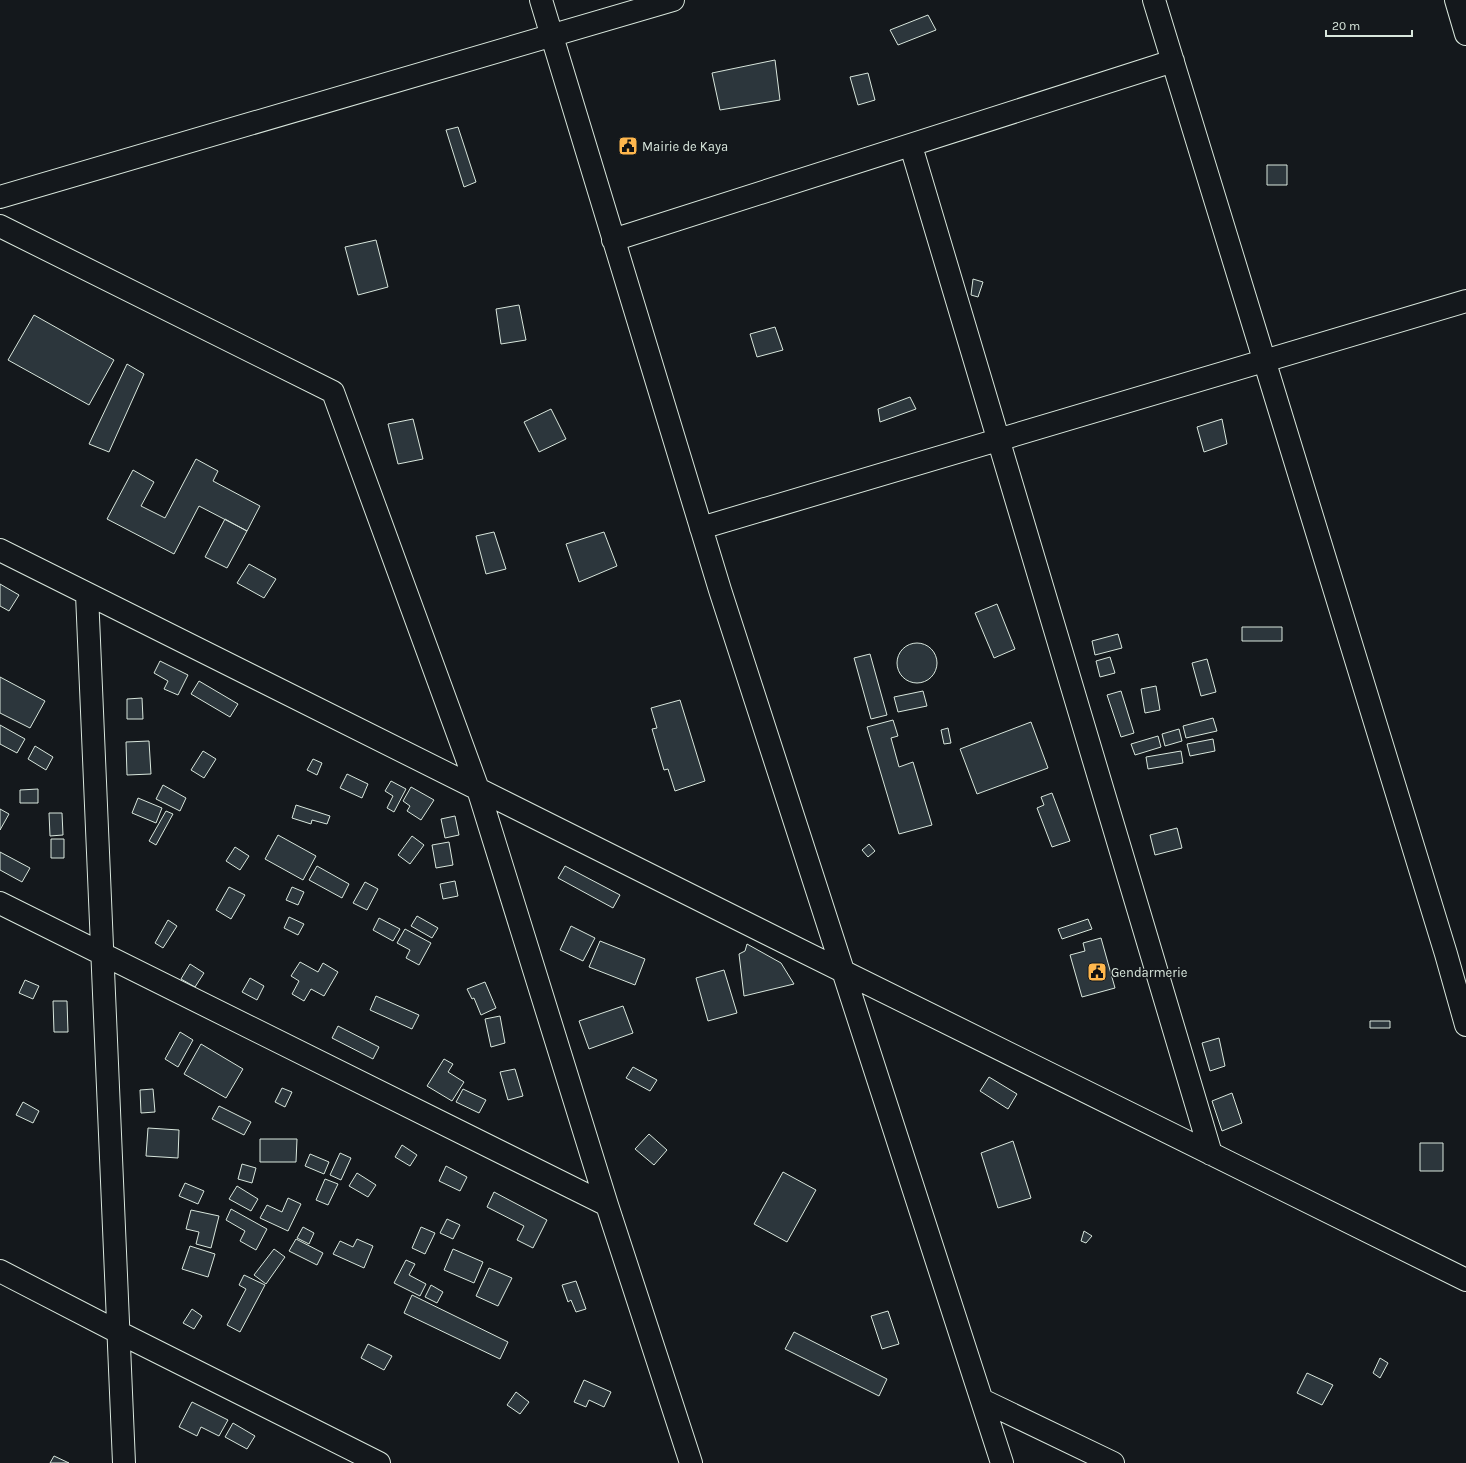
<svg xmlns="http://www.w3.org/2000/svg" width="1466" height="1463" font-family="Karla,sans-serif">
  <rect width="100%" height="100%" fill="#14181c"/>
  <path fill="#2c363c" stroke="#d8e6dc" d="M928 15 936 30 898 45 890 30Z
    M775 60 780 100 720 110 712 73Z
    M868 73 875 100 858 105 850 77Z
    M458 127 476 182 464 187 446 130Z
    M1267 165H1287V185H1267Z
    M376 240 388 287 358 295 345 247Z
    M973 279 983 282 978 297 971 295Z
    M519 305 526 340 501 344 496 309Z
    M34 315 114 360 89 405 8 360Z
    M775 327 783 350 757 357 750 334Z
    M127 364 144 374 109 452 89 444Z
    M910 397 916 409 880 422 878 409Z
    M551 409 566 439 539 452 524 422Z
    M413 419 423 459 398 464 388 424Z
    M1222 419 1227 444 1204 452 1197 427Z
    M196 459 218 471 213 481 260 506 247 531 199 506 174 554 107 519 133 470 154 482 141 506 165 518Z
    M225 519 247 531 227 568 205 557Z
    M494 532 506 569 486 574 476 536Z
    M604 532 617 566 579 582 566 544Z
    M249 564 276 579 264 598 237 583Z
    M0 584 19 595 9 611 0 606Z
    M997 604 1015 649 994 658 975 613Z
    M1242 627H1282V641H1242Z
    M1118 634 1122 648 1095 655 1092 641Z
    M897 663a20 20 0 1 1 40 0a20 20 0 1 1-40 0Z
    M870 654 887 715 871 719 854 658Z
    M1110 657 1115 673 1100 677 1096 661Z
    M1207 659 1216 692 1201 696 1192 663Z
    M160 661 188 675 178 695 164 689 168 681 154 673Z
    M0 677 45 701 30 728 0 713Z
    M199 681 238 704 230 717 191 694Z
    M1156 686 1160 710 1145 713 1141 689Z
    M923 691 927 706 898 712 894 697Z
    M1121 691 1134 733 1121 737 1107 695Z
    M142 698 143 719H127V699Z
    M680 700 705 781 675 791 668 769 664 770 652 729 657 728 651 708Z
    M1213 718 1217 731 1186 738 1183 726Z
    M893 720 898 736 891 738 899 767 913 762 932 825 899 834 867 727Z
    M1031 722 1048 768 977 794 960 749Z
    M0 725 25 739 17 753 0 744Z
    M948 728 951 743 944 744 941 730Z
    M1179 729 1182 741 1165 746 1162 734Z
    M1158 736 1161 747 1135 755 1131 744Z
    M1213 739 1215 751 1190 756 1187 744Z
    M149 741 151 774 127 775 126 742Z
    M35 746 53 757 46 770 28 759Z
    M203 751 216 759 204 778 191 770Z
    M1181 751 1183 763 1148 769 1146 757Z
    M313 759 322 763 317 775 307 770Z
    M347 774 368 784 362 798 340 788Z
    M391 781 406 789 394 812 387 808 393 796 385 791Z
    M163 785 186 798 180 811 156 799Z
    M411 787 434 800 421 820 407 811 410 806 403 801Z
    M38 789V803H20V790Z
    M1052 793 1070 841 1052 847 1037 808 1044 805 1041 797Z
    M138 798 162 808 156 823 132 813Z
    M296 805 330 816 327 824 312 820 311 824 292 818Z
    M0 809 9 814 0 830Z
    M166 811 173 814 156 845 149 841Z
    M49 813H62L63 835 50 836Z
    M455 816 459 835 445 838 441 819Z
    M1177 828 1182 848 1155 855 1150 835Z
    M278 835 316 856 303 880 265 859Z
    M412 836 424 845 410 864 398 855Z
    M51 839H64V858H51Z
    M449 842 453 865 436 868 432 845Z
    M869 844 875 851 868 857 862 850Z
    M235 847 249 856 240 870 226 861Z
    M0 852 30 868 22 882 0 870Z
    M317 866 349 884 342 898 309 880Z
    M565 866 620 895 613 908 558 878Z
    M455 881 458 896 443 899 440 884Z
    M365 882 378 889 367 910 353 903Z
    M229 887 245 895 231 919 216 910Z
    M292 887 304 892 298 905 286 900Z
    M417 916 438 928 432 938 411 926Z
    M289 917 304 924 298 935 284 928Z
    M379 918 400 929 393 941 373 930Z
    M1088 919 1092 929 1062 939 1058 929Z
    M168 920 177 926 163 948 155 943Z
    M571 926 595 938 583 961 560 950Z
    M405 929 431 943 419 965 406 958 410 950 397 943Z
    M1101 938 1115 988 1082 997 1070 955 1085 951 1083 943Z
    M600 941 645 959 635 985 589 967Z
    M747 944 781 963 794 984 744 996 739 954 745 951Z
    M300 962 318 972 323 963 338 972 324 996 311 989 304 1001 292 994 299 981 291 976Z
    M190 964 204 973 195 987 181 979Z
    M724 970 737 1013 708 1021 696 978Z
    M250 978 264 986 257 1000 242 992Z
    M25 980 39 986 33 999 19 993Z
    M485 982 496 1008 481 1015 474 998 472 999 467 989Z
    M376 996 419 1015 412 1029 370 1010Z
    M53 1001H67L68 1032H54Z
    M623 1006 633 1033 589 1049 579 1021Z
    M500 1016 505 1043 491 1047 485 1019Z
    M1370 1021H1390V1028H1370Z
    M338 1026 379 1047 373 1059 332 1038Z
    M180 1032 193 1040 178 1067 165 1059Z
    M1219 1038 1225 1066 1210 1071 1202 1043Z
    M201 1044 243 1069 226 1098 184 1074Z
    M444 1059 453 1064 448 1072 464 1082 452 1101 427 1086Z
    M633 1067 657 1080 650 1091 626 1078Z
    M515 1069 523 1096 508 1100 500 1072Z
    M989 1077 1017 1094 1008 1109 980 1091Z
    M282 1088 292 1092 285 1107 275 1102Z
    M153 1089 155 1112 141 1113 140 1090Z
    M463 1089 486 1100 479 1113 456 1102Z
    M1232 1093 1242 1123 1222 1131 1212 1101Z
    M23 1102 39 1111 33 1123 16 1115Z
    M219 1106 251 1122 244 1135 212 1119Z
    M148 1128 179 1130 178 1158 146 1156Z
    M649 1134 667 1150 654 1165 635 1149Z
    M260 1139H297L296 1162H260Z
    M1013 1141 1031 1198 998 1208 981 1153Z
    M1420 1143H1443V1171H1420Z
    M402 1145 417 1155 410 1166 395 1157Z
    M340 1153 351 1158 341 1180 330 1175Z
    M310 1154 329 1162 324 1174 305 1166Z
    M242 1164 256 1168 252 1183 238 1179Z
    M446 1166 467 1177 460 1191 439 1181Z
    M783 1172 816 1190 787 1242 754 1224Z
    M357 1173 376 1185 368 1197 349 1186Z
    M325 1179 338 1184 328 1205 316 1200Z
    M185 1183 204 1191 198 1204 179 1196Z
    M237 1186 258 1199 251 1211 229 1199Z
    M494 1192 547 1220 533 1248 517 1240 524 1226 487 1207Z
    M288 1198 301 1204 288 1231 260 1218 267 1205 282 1212Z
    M231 1209 267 1229 256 1250 240 1241 245 1231 226 1220Z
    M191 1210 219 1216 211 1248 196 1244 199 1232 186 1229Z
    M447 1219 460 1225 453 1239 440 1233Z
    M303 1227 314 1233 309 1244 297 1238Z
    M421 1227 435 1233 425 1254 412 1248Z
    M1084 1231 1092 1236 1086 1243 1081 1241Z
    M296 1239 323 1253 317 1265 289 1251Z
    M357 1239 373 1246 364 1268 333 1254 340 1241 353 1247Z
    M190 1246 215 1254 208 1277 182 1269Z
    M274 1249 285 1257 266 1284 254 1275Z
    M453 1249 483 1262 474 1283 444 1270Z
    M406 1260 415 1264 409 1275 426 1284 420 1296 394 1283Z
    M489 1268 512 1278 498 1306 476 1296Z
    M244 1275 265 1285 240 1332 227 1325 246 1289 239 1285Z
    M576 1281 586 1309 576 1312 571 1300 568 1302 562 1285Z
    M431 1285 443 1292 437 1303 425 1297Z
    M412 1295 508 1342 500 1359 404 1313Z
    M192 1309 202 1316 194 1329 183 1323Z
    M888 1311 899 1344 882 1349 871 1316Z
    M794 1332 887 1379 879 1396 785 1349Z
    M368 1344 392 1356 384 1370 361 1358Z
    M1380 1358 1388 1363 1380 1378 1373 1373Z
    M1307 1373 1333 1385 1322 1405 1297 1393Z
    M584 1380 611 1392 604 1407 589 1400 586 1407 574 1402Z
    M516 1392 529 1402 520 1414 507 1405Z
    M192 1402 228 1420 219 1436 201 1427 197 1436 179 1427Z
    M233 1423 255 1436 247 1449 225 1437Z
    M54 1456 69 1463H50Z"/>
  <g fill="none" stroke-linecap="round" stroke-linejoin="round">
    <defs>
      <path id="minor" d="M541 0 720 590 1002 1463
        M1154 0 1446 954 1466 1025
        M1456 0 1466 34
        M911 146 1211 1154
        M0 197 673 0
        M0 226 333 392 478 789 607 1205 691 1463
        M613 240 1173 61
        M701 528 1466 301
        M0 550 800 950 1466 1280
        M87 594 124 1463
        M0 903 607 1205
        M0 1271 118 1332 379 1463
        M982 1400 1113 1463"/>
    </defs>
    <use href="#minor" stroke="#d8e6dc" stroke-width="24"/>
    <use href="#minor" stroke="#14181c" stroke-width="22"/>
  </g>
  <defs>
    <symbol id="civic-square" viewBox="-11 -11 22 22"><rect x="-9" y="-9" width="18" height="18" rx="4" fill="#ffb74d" stroke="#14181c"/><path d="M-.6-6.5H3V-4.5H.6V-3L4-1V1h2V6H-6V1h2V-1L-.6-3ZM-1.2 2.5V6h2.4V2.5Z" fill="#111"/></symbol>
  </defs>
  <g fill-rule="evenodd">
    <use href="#civic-square" x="617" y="135" width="22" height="22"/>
    <use href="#civic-square" x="1086" y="961" width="22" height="22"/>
  </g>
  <g text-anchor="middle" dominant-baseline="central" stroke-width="3" stroke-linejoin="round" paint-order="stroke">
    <g font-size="13" fill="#d8e6dc" stroke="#14181c" text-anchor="start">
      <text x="642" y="146">Mairie de Kaya</text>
      <text x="1111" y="972">Gendarmerie</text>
    </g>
  </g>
  <path d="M1326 30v6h86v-6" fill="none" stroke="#d8e6dc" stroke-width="2"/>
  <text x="1332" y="30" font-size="12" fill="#d8e6dc" stroke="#14181c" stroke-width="3" paint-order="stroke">20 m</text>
</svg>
